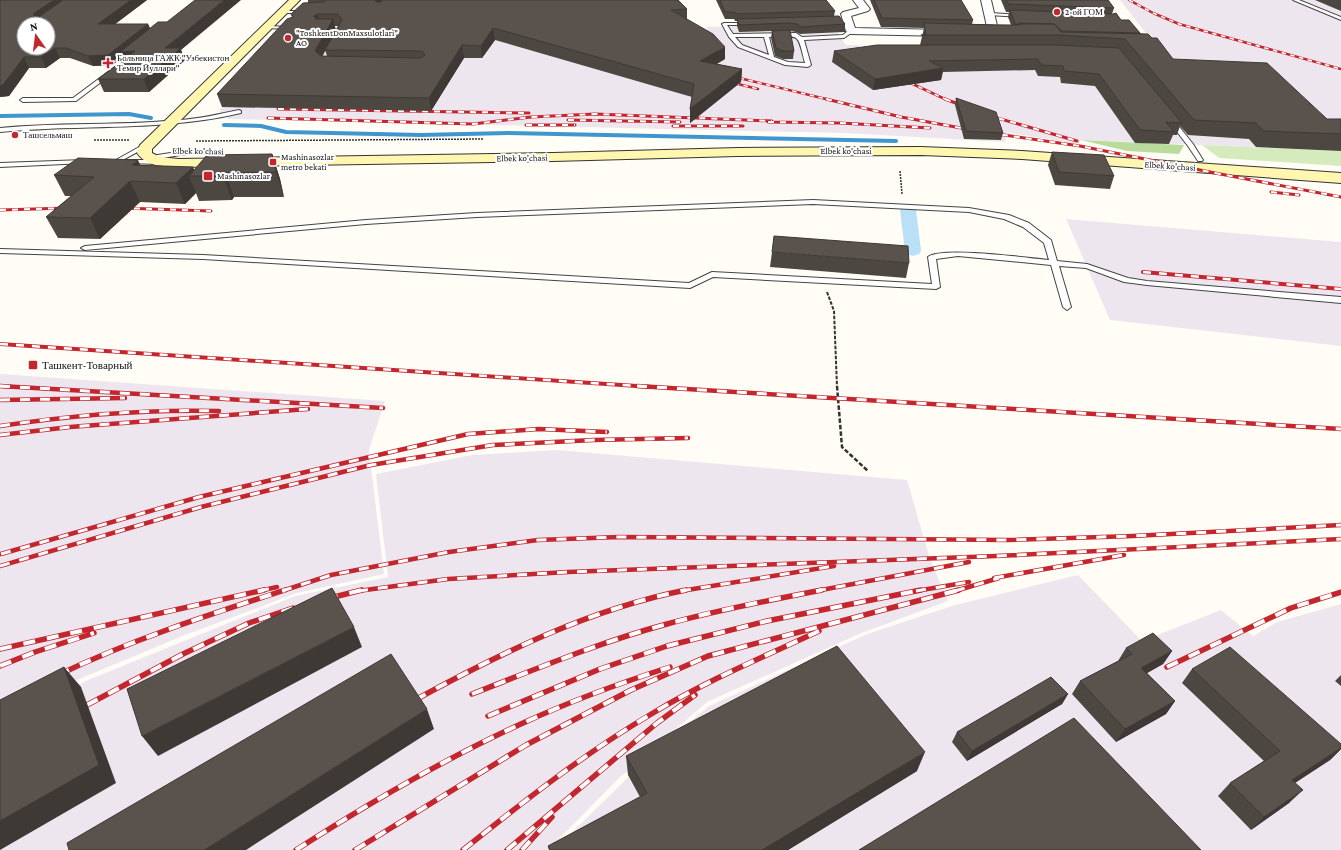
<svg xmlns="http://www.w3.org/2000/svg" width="1341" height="850" font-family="'Crimson Pro',serif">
  <rect width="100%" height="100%" fill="#fffdf5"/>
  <path fill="#eee6ef" d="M420 0 713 42 706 27 793 24 800 34 838 33 846 45H859L861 49 1155 45 1120 0H1341V151L1081 140 1079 144 1009 133 1005 142 844 133 229 119 219 110 301 19Z
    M1066 219 1341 242V346L1110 320Z
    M0 374 385 401 369 450 384 574 297 593 185 635 77 680 0 718Z
    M557 450 907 480 930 559 948 601 859 634 707 702 618 779 548 850H0V724L88 680 295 596 388 577 376 474 472 455Z
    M1078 575 1142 641 1221 610 1253 636 1277 622 1341 604V850H554L661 745 709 706 867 634 955 605Z"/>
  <path fill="#d5ebbd" d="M1202 145 1341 151V166L1219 158Z"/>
  <path fill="#b9dc9c" d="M1081 140 1184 145 1179 154 1127 151Z"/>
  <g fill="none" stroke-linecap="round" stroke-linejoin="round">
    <path stroke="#3f96cf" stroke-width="4" d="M0 116 129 114 151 118
      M224 125 261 126 286 132 421 135 508 133 896 141"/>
    <path fill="#b9e0f7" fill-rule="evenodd" d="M908 205 913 207 916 210 921 251 919 254 913 256 907 254 905 251 900 210 903 207Z"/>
    <defs>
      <path id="service" d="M1293 0H1299L1341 17V20Z
        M283 11H307L309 12 307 13H281Z
        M990 13 1022 15 1024 16 1022 17 988 15Z
        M724 23H749L751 24 749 25H727L733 34 796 33 802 37 843 35 849 30 854 31 844 38 804 40 811 65 808 67 785 65 738 47 729 37 722 24ZM735 37H764L769 55 742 45ZM769 37C801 36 797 32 805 63L788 62 774 57Z
        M267 26 291 27 293 28 291 29 265 28Z
        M108 72 113 73 76 101 23 102 20 100 23 98H73Z
        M239 110 241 111V113C162 132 80 124 0 132V128C60 122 119 126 179 120 199 119 219 114 239 110Z
        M1169 119H1173L1193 144 1203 160 1202 161H1198L1188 146 1168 120Z
        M150 141 153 143 152 144 119 162 114 161Z
        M190 150 193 152 192 153 151 160 148 158 151 156Z
        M84 160 86 161V163L0 167V163Z
        M126 160H162L165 162 162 164 124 163V161Z
        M813 200 969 208 1009 215 1029 223 1051 240 1057 261 1087 264 1128 278 1147 281 1341 297V303L1147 285 1124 282 1086 268 1059 266 1071 307 1067 310 1063 307 1051 265 958 256 936 259 940 287 936 289 713 277 690 288 203 259 0 253V249L203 255 689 283 712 272 932 284 928 257C941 246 1028 258 1049 260L1044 243 1023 227 1004 219 969 212 813 204 477 217 366 224 85 250 81 248 85 246 366 220 477 213Z"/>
      <path id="minor" d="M853 0H863L870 9 868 11 851 16 855 28 988 31 981 0H991L999 34 994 37 851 34 846 31 841 14 843 12 859 8Z"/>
      <path id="secondary" d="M289 0H300L152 149V153L160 157 179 159 553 153 738 148 921 147 1022 151 1341 173V183L1022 159 921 155 738 156 553 161 179 167C163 166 147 167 137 153L140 145Z"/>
    </defs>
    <use href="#service" stroke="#444" stroke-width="2"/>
    <use href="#minor" stroke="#444" stroke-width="2"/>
    <use href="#secondary" stroke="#333" stroke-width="2"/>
    <path stroke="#333" stroke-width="1.5" stroke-dasharray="2 1" stroke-linecap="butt" d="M94 140H129
      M196 141 484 139
      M900 171 902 194"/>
    <path stroke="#333" stroke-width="2" stroke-dasharray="3.5 1.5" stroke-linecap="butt" d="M827 292 834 311 837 387"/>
    <path stroke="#333" stroke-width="2.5" stroke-dasharray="4.5 2" stroke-linecap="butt" d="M837 386 842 447 868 471"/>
    <use href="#service" fill="#fff" fill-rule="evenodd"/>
    <use href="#minor" fill="#fff" fill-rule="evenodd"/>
    <use href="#secondary" fill="#fff6b0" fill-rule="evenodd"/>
    <defs>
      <path id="rail-far4" d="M1129 0 1153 13 1179 24 1341 69
        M731 76 830 100
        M902 79 947 100
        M726 81 758 89"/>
      <path id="rail-far3" d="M826 99 901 117 972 130
        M945 99 966 107
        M278 109 529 113
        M987 115 1077 141
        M268 118 473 124 531 117 595 114 772 121
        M568 120 680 122
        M768 122 840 123 930 128
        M526 125H575
        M673 126H743
        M990 133 1080 146 1220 174
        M1215 173 1341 197
        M1271 192 1299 195
        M122 208 211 211
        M0 210 68 208"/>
      <path id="rail-far2" d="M1143 272 1341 289
        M0 344 652 387
        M0 386 14 387"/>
      <path id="rail-far1" d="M0 386 383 408
        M637 386 1341 429
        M0 400 125 398
        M0 426C73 415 145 409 219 411
        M0 435 70 427 308 409
        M1 554 199 497 468 434 539 429 607 432
        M0 566 201 507 371 465 493 445 594 440 688 438
        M994 578 1124 555
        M259 591 277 587
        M282 591 331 575 449 552 538 540 619 537 1008 540 1133 536 1341 525
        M358 591 448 579 568 572 996 556 1341 539
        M681 591 834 566
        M816 591 969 562
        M916 591 969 582
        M955 591 999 578"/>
      <path id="rail" d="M326 599 362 590
        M0 649 264 590
        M0 666 35 652 94 633
        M1167 667 1291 608 1341 592
        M58 675C131 640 208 615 285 590
        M472 694C536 669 600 642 667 624 718 610 770 600 822 590
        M415 700C501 653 590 609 686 590
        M87 705 183 654 249 623 293 608
        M488 716 600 669 667 646 767 621 921 590
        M296 850C369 803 444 759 523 723 571 701 620 683 670 667
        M355 850 526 745 631 690 708 656 959 590
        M463 850C524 801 585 753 653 713 706 681 763 657 819 631
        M507 850 657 723 695 695
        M522 850 552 817"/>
    </defs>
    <use href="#rail-far4" stroke="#c4262e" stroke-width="2.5"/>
    <use href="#rail-far3" stroke="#c4262e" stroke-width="3"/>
    <use href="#rail-far2" stroke="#c4262e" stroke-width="4"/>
    <use href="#rail-far1" stroke="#c4262e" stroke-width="4.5"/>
    <use href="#rail" stroke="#c4262e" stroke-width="5.5"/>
    <use href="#rail-far4" stroke="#fff" stroke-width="1.5" stroke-dasharray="4.5" stroke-linecap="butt"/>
    <use href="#rail-far3" stroke="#fff" stroke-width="2" stroke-dasharray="6" stroke-linecap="butt"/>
    <use href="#rail-far2" stroke="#fff" stroke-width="2.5" stroke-dasharray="8" stroke-linecap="butt"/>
    <use href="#rail-far1" stroke="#fff" stroke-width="3" stroke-dasharray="10" stroke-linecap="butt"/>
    <use href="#rail" stroke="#fff" stroke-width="4" stroke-dasharray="12" stroke-linecap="butt"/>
  </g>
  <path fill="#4d4742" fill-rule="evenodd" d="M0 0H147L115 24H148L150 28 181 50 185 60 149 92H104L98 79 123 60 122 57 113 65 93 66 70 58H60L46 68H29L9 96 0 97Z
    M308 0H678L687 9V19L725 59 717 64 742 69 741 82 690 123V109L692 97 495 40 482 58H464L431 111 222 107 217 94 292 17 291 14 308 3ZM334 26H338L336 30ZM325 50 327 56H322Z
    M716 0H826L835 11 834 16 845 24V32L800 34 796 32 790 31 794 51 793 59H783L775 56 771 38 772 31 739 32 737 26V21H735L734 19H725Z
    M870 0H961L973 20 972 24 1011 25 1008 17 1009 12H1006L1001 0H1108L1114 8 1112 14 1121 20 1140 33 1152 38 1173 59 1327 119H1341V151L1256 147 1249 139 1188 135 1180 126 1177 135H1173L1169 144 1135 143 1095 86 1061 83 1060 77 1038 76 1035 70 943 72 941 80 873 90 832 62 834 51 920 45 924 28 881 27Z
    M1315 0H1341V11Z
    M956 98 1003 133 1001 140 964 139 955 105Z
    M1052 152 1114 176 1110 189 1055 185 1048 165Z
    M272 154 280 179 284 197H234L232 200 199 201 196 193 185 204 140 202 100 239 58 238 46 217 71 196H65L54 175 140 165 194 170Z
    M772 252 909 263 906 278 770 267Z
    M1126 648 1172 651 1163 664 1147 673 1175 701 1166 714 1116 742 1072 694 1080 681 1118 661Z
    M1192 669 1341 748V749L1330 760 1295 783 1289 803 1251 830 1218 796 1230 783 1264 761 1182 683Z
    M1341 675V686L1335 681Z
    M1068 694 1062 704 967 761 952 742 957 732Z
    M626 756 917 771 788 850H549L548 846 640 797 628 775Z"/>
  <path fill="#3f3936" d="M54 0H70L38 24 33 14Z
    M131 0H147L102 34 98 24Z
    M224 0H241L181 50 185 60 149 92 144 79 165 48Z
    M375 0H384L378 11Z
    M318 14 321 26 314 16Z
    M333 19 336 30 319 63 315 51Z
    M148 24 152 34 135 51 125 64 122 57 113 65 93 66 88 56Z
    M493 28 495 40 482 58 481 46Z
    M462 45 464 58 431 111 429 98Z
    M725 47V59L700 73V61Z
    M55 48 60 58 46 68 41 57Z
    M24 57 29 68 9 96 0 97V86Z
    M943 68 941 80 873 90 875 79Z
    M742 69 741 82 690 123V109Z
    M272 154 280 179 284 197 276 172Z
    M138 160 147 181 132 165Z
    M193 167 197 176H189L196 193 185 204 176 183Z
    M225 173 234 197 232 200 223 176Z
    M130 181 140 202 100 239 90 218Z
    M354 627 362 647 158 756 142 736Z
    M1172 651 1163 664 1133 681 1141 668Z
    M64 667 81 687 116 783 0 850V821Z
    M1068 694 1062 704 967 761 972 751Z
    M1175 701 1166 714 1116 742 1125 729Z
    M427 709 434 729 246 850H204Z
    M1341 748V749L1330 760 1279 793 1292 780Z
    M925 752 917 771 788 850H762Z
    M1303 790 1289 803 1251 830 1264 817Z"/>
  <path fill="#5a524d" stroke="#3f3936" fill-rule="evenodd" d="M0 0H54L33 14 35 16H40L63 0H131L98 24H148L108 55 88 56 66 48H55L41 57H24L3 85 0 86ZM24 24H48V48H24Z
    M195 0H224L165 48H181L144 79H98L135 51 120 52 158 22H167Z
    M325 0H375L376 2H381L382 0H678L687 9 671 10 713 34 725 47 700 61 742 69 690 109 694 84 493 28 481 46 462 45 429 98 217 94 287 19 293 17 291 14 303 3 324 2ZM318 14H338L342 20 325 50 422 51 425 55 421 58 321 56 315 51 333 19H316L314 16Z
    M720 0H826L835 11 735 14V12H725Z
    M874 0H961L973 20 882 18Z
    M1006 0H1108L1114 8 1008 4Z
    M1010 10 1113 14 1116 13 1121 20H1129L1140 33 1062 31 1054 24H1015Z
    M839 16 845 24 801 27 797 24 788 23 739 25 737 19Z
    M924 23 997 25H1020L1019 23 1054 24 1061 32 1148 34 1152 38H1157L1173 59 1267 63 1327 119H1341V134L1264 131 1256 123 1194 120 1125 39 1058 35H921H926Z
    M790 30 794 51H783L776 48 772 31Z
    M877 45H1057L1119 48 1182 123 1166 122 1174 132 1140 130 1099 74 1064 71 1063 66 1041 65 1038 59 929 61 943 68 875 79 834 51Z
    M956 98 996 112 1003 133 966 131Z
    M1052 152 1104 155 1114 176 1059 172Z
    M272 154 276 172 225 173 223 176H189L207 155Z
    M78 158 138 160 132 165 193 167 176 183 130 181 90 218 46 217 94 177 54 175Z
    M774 236 908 246 909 263 772 252Z
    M332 588 354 627 142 736 127 689Z
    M1153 633 1172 651 1141 668 1175 701 1125 729 1080 681 1132 654 1126 648Z
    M837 646 925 752 762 850H550L548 846 647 793 626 756Z
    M1230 647 1341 744V748L1292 780 1303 790 1264 817 1230 783 1280 751 1192 669Z
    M391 654 427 709 204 850H69L67 843Z
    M64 667 99 765 0 821V700Z
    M1051 677 1068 694 972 751 957 732Z
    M1074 718 1201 850H859Z"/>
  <g fill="#c4262e" stroke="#fff" stroke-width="1.5">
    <circle cx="1057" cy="12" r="4"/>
    <circle cx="288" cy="38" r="4"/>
    <path d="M106 57h4v4h4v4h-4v4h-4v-4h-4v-4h4z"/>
    <circle cx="15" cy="135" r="4"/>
    <rect x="269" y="158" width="8" height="8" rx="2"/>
    <rect x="203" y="171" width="10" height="10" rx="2"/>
    <rect x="28" y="360" width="10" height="10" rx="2"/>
  </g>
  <g text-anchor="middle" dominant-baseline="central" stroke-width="4" stroke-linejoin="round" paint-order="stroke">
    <g font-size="9" fill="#111" stroke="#fff" text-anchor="start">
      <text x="1065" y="12">2-ой ГОМ</text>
      <text x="296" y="33">"ToshkentDonMaxsulotlari"<tspan x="296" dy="10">AO</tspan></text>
      <text x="117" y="58">Больница ГАЖК "Узбекистон<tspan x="117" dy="10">Темир Йуллари"</tspan></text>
      <text x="23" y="135">Ташсельмаш</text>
      <text x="281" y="157">Mashinasozlar<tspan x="281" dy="10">metro bekati</tspan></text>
      <text x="217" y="176">Mashinasozlar</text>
    </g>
    <g font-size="9" fill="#111" stroke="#fff">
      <text transform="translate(198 151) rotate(1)">Elbek ko'chasi</text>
      <text x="846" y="151">Elbek ko'chasi</text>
      <text transform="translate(522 158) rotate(-1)">Elbek ko'chasi</text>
      <text transform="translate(1170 166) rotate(4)">Elbek ko'chasi</text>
    </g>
    <g font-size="11" fill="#111" stroke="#fff" text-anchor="start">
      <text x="42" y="365">Ташкент-Товарный</text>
    </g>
  </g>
  <g transform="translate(36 36) rotate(346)"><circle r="19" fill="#ffffff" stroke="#a0a0a0"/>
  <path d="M0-3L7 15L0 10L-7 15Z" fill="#c4262e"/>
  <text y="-6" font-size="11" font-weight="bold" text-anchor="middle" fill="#111111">N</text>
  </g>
</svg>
